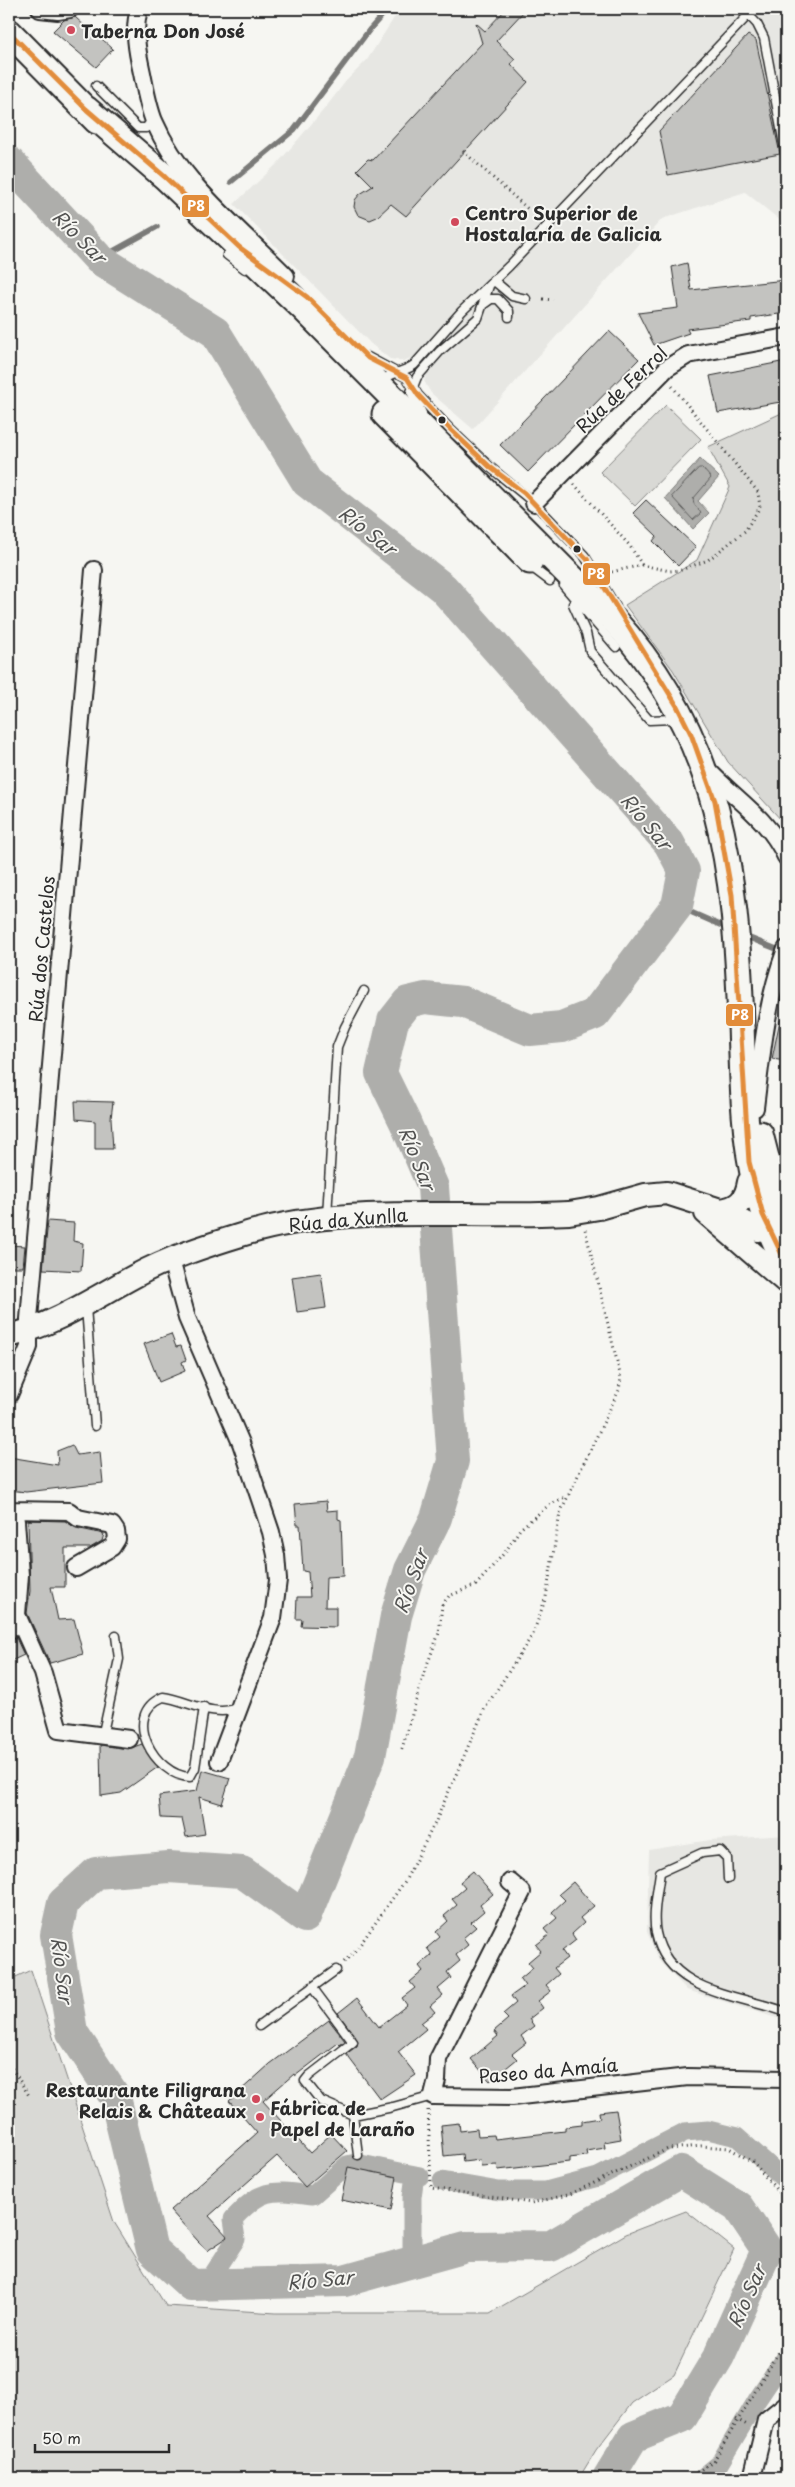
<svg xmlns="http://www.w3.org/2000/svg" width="795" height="2487" font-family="'Playpen Sans',sans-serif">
  <rect width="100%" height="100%" fill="#f6f6f2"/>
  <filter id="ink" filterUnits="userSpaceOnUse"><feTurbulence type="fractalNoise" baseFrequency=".02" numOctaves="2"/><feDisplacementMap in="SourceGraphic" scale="10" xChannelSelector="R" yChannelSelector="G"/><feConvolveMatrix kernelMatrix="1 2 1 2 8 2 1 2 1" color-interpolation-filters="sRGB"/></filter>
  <g filter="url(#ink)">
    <path fill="#e7e7e3" d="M403 9H786V225L745 192 662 219 473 429 431 393 424 381 427 373 410 359 404 361 390 359 371 344 234 204 277 164 326 107 346 81 367 60 394 18Z
      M786 1835V2021L687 1990 660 1962 647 1932 649 1850 710 1840Z"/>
    <path fill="#d9d9d5" stroke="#828280" d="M666 405 701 439 635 506 600 472Z
      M786 411V821L783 822 728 762 673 670 625 605 697 560 730 487 708 447Z
      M31 1970 114 2222 166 2306 276 2313H490L626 2234 686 2211 734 2249 674 2375 632 2403 596 2450 579 2478H9V1980Z"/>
    <path fill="#aeaeab" stroke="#7a7a78" d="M700 459 719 477 698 501 709 513 693 529 665 498Z"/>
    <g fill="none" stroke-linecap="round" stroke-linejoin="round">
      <path stroke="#5f5f5e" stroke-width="1" d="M699 468H702L711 478 693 499 694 504 701 513 693 520 672 497Z"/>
      <path stroke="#7a7a78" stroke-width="5.5" d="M231 182 294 130 370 29 388 9
        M99 259 157 227
        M677 906 729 929
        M742 935 784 952"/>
      <path stroke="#aeaeab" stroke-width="19" d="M442 2181 499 2191H546L598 2177 685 2132 708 2130 737 2137 786 2181
        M412 2262V2197L415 2175
        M207 2284 236 2239 233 2219C263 2187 271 2190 313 2195L347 2165 356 2163 420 2176
        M702 2478 719 2464 757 2400 786 2357"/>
      <path stroke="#aeaeab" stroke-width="32" d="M9 162 99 259 215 332 307 482 443 588 669 843 684 871 677 906 595 1014 562 1027 530 1030 463 1002 425 998 408 1002 393 1021 381 1073 405 1122 433 1187 453 1461 436 1518 410 1570 396 1616 370 1756 305 1917 242 1872 169 1867 96 1873 63 1903 56 1935 72 2032 115 2097 152 2250 191 2285 344 2281 466 2247 551 2246 681 2171 738 2207 767 2250 719 2356 682 2417 633 2437 608 2478"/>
    </g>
    <path fill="#c3c3c0" stroke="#2b2b2b" d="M506 9H526L496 41 515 59 511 64 528 82 406 216 391 204 377 217 370 220 358 215 354 207 355 200 360 194 373 186 357 170 368 159 373 160 482 43 476 23 485 31Z
      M75 17 88 29 89 27 113 49 96 67 53 31 64 20Z
      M748 35 756 40 780 154 668 175 659 131Z
      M687 263 691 290 786 280V313L751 318V321L687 329 689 333 654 345 638 313 678 308 672 267Z
      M609 331 639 359 528 472 500 445Z
      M786 361V401L718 413 710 376Z
      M646 500 696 547 678 566 653 541 657 536 633 513Z
      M780 1020H786V1061L772 1059Z
      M75 1101 113 1102 111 1118 113 1149H95V1121L76 1119Z
      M48 1221 74 1223 73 1241 83 1243 81 1271 43 1269Z
      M9 1245 25 1246 23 1267H9Z
      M321 1273 326 1308 297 1312 292 1277Z
      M171 1334 176 1347 181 1346 186 1360 182 1362 185 1371 159 1382 144 1344Z
      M72 1445 77 1455 100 1452 103 1483 26 1492 9 1490V1457L58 1465 57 1451Z
      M326 1501 327 1511 338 1510V1519L341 1520 343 1576 326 1577 325 1607H336V1627L301 1626 302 1619H296L297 1597H310L308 1572 303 1571 300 1525H297L295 1504Z
      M28 1520 65 1521 76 1528 104 1534 102 1541 90 1548H65V1587H51L58 1620 74 1619 83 1654 50 1663 27 1613 30 1591Z
      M16 1638 24 1655 9 1662V1641Z
      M142 1744 158 1767 121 1793 101 1796 100 1745 128 1749Z
      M202 1770 230 1778 222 1804 199 1797 205 1834 186 1837 182 1819 161 1818 159 1796 197 1791Z
      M473 1871 493 1894 480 1905 484 1911 471 1922 476 1927 463 1938 468 1945 456 1955 460 1961 447 1972 451 1978 438 1989 443 1995 430 2006 435 2012 421 2023 426 2029 398 2052 416 2075 380 2099 346 2054 357 2046 358 2041 338 2013 357 1998 379 2027 407 2005 402 1998 415 1988 410 1982 423 1971 419 1966 432 1955 427 1948 440 1937 436 1932 448 1921 444 1916 457 1905 452 1899 465 1888 460 1882Z
      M573 1882 594 1906 580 1918 584 1923 572 1934 576 1940 562 1951 567 1958 554 1968 559 1974 546 1985 551 1991 538 2001 543 2008 529 2019 534 2026 521 2036 526 2043 512 2054 517 2059 490 2081 471 2059 498 2036 494 2031 508 2019 503 2014 516 2003 511 1996 525 1986 520 1979 533 1968 528 1962 541 1951 536 1945 549 1935 544 1929 557 1918 552 1912 565 1900 559 1894Z
      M329 2020 345 2041 340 2045 338 2043 295 2076 294 2074 263 2101 310 2153 331 2134 347 2151 305 2187 277 2156 209 2216 228 2237 207 2251 170 2210 257 2133 229 2101 270 2064Z
      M616 2110 621 2139 604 2142 605 2148 586 2151 587 2156 569 2158V2162L498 2170 497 2165 481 2166 480 2160 463 2162 462 2154 444 2156 441 2125 459 2123 460 2131 477 2129 478 2136 494 2135 495 2139 565 2131V2127L582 2125V2121L600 2118 599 2112Z
      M348 2167 397 2177 391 2210 341 2200Z"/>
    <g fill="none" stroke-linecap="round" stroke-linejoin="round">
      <defs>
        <path id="lane" d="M743 9 757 24 764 38 786 155
          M96 86 138 128H146L153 119
          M227 255 245 269
          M493 280 512 296 526 299
          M484 304 491 299H498L509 311V317
          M366 356 407 378 418 395 450 429 490 467 534 503 584 555 616 607
          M381 382C390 372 403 373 414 365L462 311 509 266 754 9
          M422 413 411 392 417 377 440 351 478 318 489 286
          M530 566 550 581
          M564 586 616 647
          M573 604 586 633 590 651 649 720 673 719
          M327 1216 337 1047 345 1027 364 991
          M86 1307 95 1426
          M204 1707 195 1768 190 1777C155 1776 120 1715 163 1697 187 1700 214 1718 237 1708
          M102 1737 119 1659 116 1636
          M728 1879 727 1858 720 1851 702 1853 660 1872C658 1890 652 1914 656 1933 668 1993 740 1995 786 2012
          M312 1987 353 2042 309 2076 305 2081 321 2101 353 2115
          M259 2026 336 1970
          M358 2155 353 2115 393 2107 433 2096"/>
        <path id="street" d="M40 9 58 11 70 9
          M139 9C133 30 137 51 142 73 145 88 148 106 154 121 181 184 239 228 286 276
          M534 503 667 368 688 355 786 337
          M705 767C733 798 769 818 786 857
          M755 1108C762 1051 766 1003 786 949
          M171 1260 187 1318 241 1443 271 1532 276 1555 278 1580 273 1618 219 1761
          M9 1395 29 1347V1319L94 570
          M9 1508 16 1521 20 1575 17 1615 43 1673 59 1730 129 1739
          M11 1510 69 1511 78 1518 112 1525 116 1531 117 1539 112 1547 76 1568
          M9 1631 17 1615
          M510 1882 522 1892 438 2059 437 2080 433 2096 512 2097 688 2077 786 2079
          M752 2478 766 2420 786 2404"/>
        <path id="secondary" d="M720 1210C738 1208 746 1200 749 1182
          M706 1213 786 1282
          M9 1336C54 1325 94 1298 135 1276 168 1258 205 1246 241 1235 347 1202 459 1219 569 1213L599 1208 645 1195 667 1193 720 1210 758 1230"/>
        <path id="primary" d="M9 32 97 121
          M86 109 165 177 303 308 613 619C721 738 736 871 741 1024 744 1109 743 1187 786 1263
          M385 414 530 561
          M760 1134 772 1181 786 1223"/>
      </defs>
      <use href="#lane" stroke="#2b2b2b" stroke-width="11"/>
      <use href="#street" stroke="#2b2b2b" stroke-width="20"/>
      <use href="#secondary" stroke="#2b2b2b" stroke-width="26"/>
      <use href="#primary" stroke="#2b2b2b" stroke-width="29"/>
      <path stroke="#2b2b2b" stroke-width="3" stroke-dasharray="1 4" stroke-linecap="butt" d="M463 151 529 210
        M543 299 553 300
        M574 484 630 546 642 565
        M607 573 642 565 670 571 681 570 708 560 745 531 760 507 758 492 672 386
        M402 1749 424 1673 439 1633 442 1605 449 1596 476 1585 506 1551 520 1529 549 1505 567 1496
        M344 1962 357 1949 405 1881 435 1823 484 1710 533 1634 546 1597 560 1513 619 1390 621 1378 585 1229
        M9 2064 30 2097
        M428 2110 431 2188 531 2203 568 2195 668 2149 701 2146 729 2148 753 2162 786 2201
        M736 2419 749 2426
        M689 2478 714 2460 780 2350 786 2343"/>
      <use href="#lane" stroke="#f6f6f2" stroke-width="8"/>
      <use href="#street" stroke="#f6f6f2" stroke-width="16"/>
      <use href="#secondary" stroke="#f6f6f2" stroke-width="22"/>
      <use href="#primary" stroke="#f6f6f2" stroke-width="25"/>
      <defs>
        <path id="bus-1" d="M9 32 86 109 165 177 239 247 307 297 368 358 407 378 418 395 450 429 490 467 524 493 587 559 677 706 691 734 715 801 732 895 749 1162 763 1215 786 1263"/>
      </defs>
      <use href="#bus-1" stroke="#f6f6f2" stroke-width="9"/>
      <use href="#bus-1" stroke="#e28c3a" stroke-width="5"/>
    </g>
  </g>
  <g fill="#d1495b" stroke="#f6f6f2" stroke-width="2">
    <circle cx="71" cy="30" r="5"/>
    <circle cx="455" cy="222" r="5"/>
    <circle cx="256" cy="2099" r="5"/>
    <circle cx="260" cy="2117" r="5"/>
  </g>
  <g fill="#2b2b2b" stroke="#f6f6f2" stroke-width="2">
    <circle cx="442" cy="420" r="4.5"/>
    <circle cx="577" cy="549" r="4.5"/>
  </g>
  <g text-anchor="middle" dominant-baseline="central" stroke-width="4" stroke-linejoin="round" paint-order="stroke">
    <g font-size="18" font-weight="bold" fill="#2b2b2b" stroke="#f6f6f2" text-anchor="start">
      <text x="81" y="30">Taberna Don José</text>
      <text x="465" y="212">Centro Superior de<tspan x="465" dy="21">Hostalaría de Galicia</tspan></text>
      <text x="246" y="2089" text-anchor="end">Restaurante Filigrana<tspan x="246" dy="21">Relais &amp; Châteaux</tspan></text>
      <text x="270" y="2107">Fábrica de<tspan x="270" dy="21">Papel de Laraño</tspan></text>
    </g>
    <g font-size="18" fill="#2b2b2b" stroke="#f6f6f2">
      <text transform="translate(621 389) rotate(-43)">Rúa de Ferrol</text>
      <text transform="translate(41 949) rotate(-85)">Rúa dos Castelos</text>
      <text transform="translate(348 1219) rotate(-5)">Rúa da Xunlla</text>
      <text transform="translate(548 2070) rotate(-5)">Paseo da Amaía</text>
    </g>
    <g font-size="19" font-style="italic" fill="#525251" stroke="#f6f6f2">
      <text transform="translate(80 236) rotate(45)">Río Sar</text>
      <text transform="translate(368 530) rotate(38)">Río Sar</text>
      <text transform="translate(647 821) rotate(50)">Río Sar</text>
      <text transform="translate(418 1158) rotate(68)">Río Sar</text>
      <text transform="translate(410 1581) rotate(-70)">Río Sar</text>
      <text transform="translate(63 1970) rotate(83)">Río Sar</text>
      <text transform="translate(320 2279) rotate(-5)">Río Sar</text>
      <text transform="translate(746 2296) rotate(-66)">Río Sar</text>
    </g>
  </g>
  <g stroke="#f6f6f2" stroke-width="2">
    <rect x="181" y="194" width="29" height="24" rx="5" fill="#e28c3a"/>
    <rect x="582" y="562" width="29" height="24" rx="5" fill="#e28c3a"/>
    <rect x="725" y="1003" width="29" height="24" rx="5" fill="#e28c3a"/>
  </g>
  <g font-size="14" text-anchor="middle" font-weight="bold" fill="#fff">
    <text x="196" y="211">P8</text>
    <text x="596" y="579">P8</text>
    <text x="740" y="1020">P8</text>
  </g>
  <rect width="795" height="2487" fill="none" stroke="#f6f6f2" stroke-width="30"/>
  <rect x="15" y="15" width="765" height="2457" fill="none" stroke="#2b2b2b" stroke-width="2" filter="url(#ink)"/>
  <path d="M35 2444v8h134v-8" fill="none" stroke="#2b2b2b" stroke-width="2.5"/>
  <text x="42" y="2444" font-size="15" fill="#2b2b2b" stroke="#f6f6f2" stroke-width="4" paint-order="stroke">50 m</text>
</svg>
